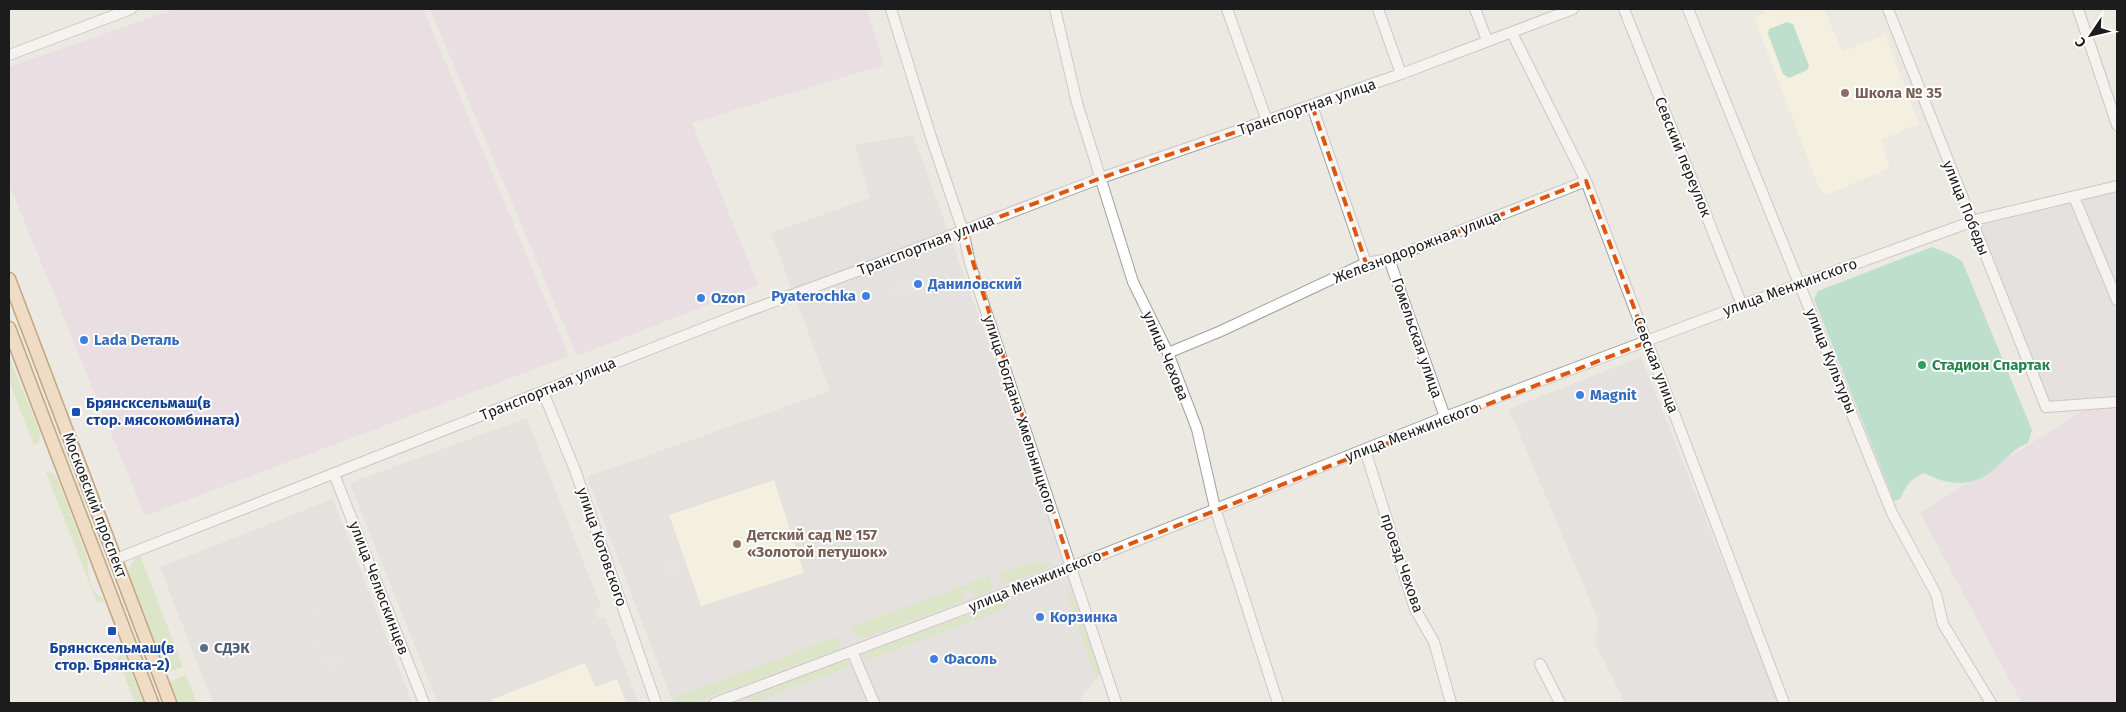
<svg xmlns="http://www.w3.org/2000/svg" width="2126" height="712" font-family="'Fira Sans',sans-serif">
  <rect width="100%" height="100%" fill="#ece8e2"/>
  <path fill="#dad9d9" d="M913 135 1106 668 1081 697 1083 703H673L587 477 830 391 771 233 870 198 855 145Z
    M2117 191V407L2052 412 1981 225Z
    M1641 357 1779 703H1625L1595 643 1599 622 1509 409Z
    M527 418 601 607 595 610 599 619 605 617 639 703H438L350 483Z
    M333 499 412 703H213L160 567Z"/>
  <path fill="#e5d4e2" d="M175 9H423L569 356 145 516 9 184V67Z
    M430 9H867L884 65 692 123 758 285 577 356Z
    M2090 406H2117V703H2022L1920 513Z"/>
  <path fill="#fcfadb" d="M1764 9H1825L1842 52 1885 35 1919 124 1881 140 1890 168 1824 196 1817 183 1754 17 1766 13Z
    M774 480 804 573 701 606 669 515Z
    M585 663 595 687 617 679 626 703H492L491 700Z"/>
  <path fill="#c9e3ab" d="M9 357 40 433 39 442 34 446 9 380Z
    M46 472 52 473 57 478 88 560C87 570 89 584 95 592 99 597 102 595 104 601L97 603Z
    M140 555 183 667 166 673 127 573 132 562Z
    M1029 563 1045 564V568L1041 571 1007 583 1002 582 1000 574Z
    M989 576 992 587 991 591 975 597 971 588 961 592 964 601 861 639 855 636 851 627Z
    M1071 593 1101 673 1096 679 1068 597Z
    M1006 601 1008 608 864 661 867 652Z
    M836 637 841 642 840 648 694 703H678L676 697Z
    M124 654 143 703H135L117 657Z
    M843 661 853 665 752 703 750 697Z
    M186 675 197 703H177L169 682Z"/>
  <path fill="#86d5b3" d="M1787 22 1793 24 1809 66 1807 70 1789 78 1783 74 1768 34 1769 29Z
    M1932 247 1952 255 1962 261 2032 430 2028 443C2015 448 2010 455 2000 464 1977 487 1953 488 1924 473 1911 479 1906 485 1900 499L1894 501 1814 299 1818 291Z"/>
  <path fill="#dcdcdc" d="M910 278 911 286 915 292 892 301 887 285Z
    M675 553 684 577 668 583 659 558Z
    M791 595 797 598 688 640 686 635Z
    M343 598 345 604 322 613 317 617 314 625 315 632 325 657 340 652 345 666 326 673 309 634 307 624 312 613 319 607Z"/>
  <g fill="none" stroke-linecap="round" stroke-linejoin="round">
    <defs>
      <path id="minor" d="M891 9 931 137 963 231 970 263 1116 703
        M1055 9 1077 103 1133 282 1168 353 1197 429 1215 508 1278 703
        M1227 9 1267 121
        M1378 9 1401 74
        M1475 9 1487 40
        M1624 9 1742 305
        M1688 9 1892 513 1936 594 1943 624 1991 703
        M1888 9 2046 407 2117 402
        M2078 9 2117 125
        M1512 33 1586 181 1784 703
        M9 55 131 9
        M1312 106 1366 263
        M2074 197 2117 300
        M1389 259 1445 417
        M1168 353 1221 331 1366 263 1389 259 1586 181
        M543 392 575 470 656 703
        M1365 450 1415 609 1434 642 1451 703
        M334 474 424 703
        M116 559 732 317 879 263 1101 178 1401 74 1573 9
        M852 651 874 703
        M1540 664 1560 703
        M715 703 1009 592 1445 417 1742 305 1979 219 2117 186"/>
      <path id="major" d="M9 279 170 703
        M9 328 152 703"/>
    </defs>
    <use href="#minor" stroke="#a0a0a0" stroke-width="12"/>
    <use href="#major" stroke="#87590c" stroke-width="15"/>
    <use href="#minor" stroke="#fff" stroke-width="10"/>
    <use href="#major" stroke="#f3cca0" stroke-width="12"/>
  </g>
  <path d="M0 0H2126V712H0ZM1312 106 1366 263 1389 259 1586 181 1647 342 1071 567 963 231 1101 178Z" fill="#ece8e2" fill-opacity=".55" fill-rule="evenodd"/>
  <path fill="none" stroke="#de560d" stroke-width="4" stroke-dasharray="10 6" stroke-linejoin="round" d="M1312 106 1366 263 1389 259 1586 181 1647 342 1071 567 963 231 1101 178Z"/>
  <g fill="#8d6e63" stroke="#fff" stroke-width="2">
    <circle cx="1845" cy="93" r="5"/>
    <circle cx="737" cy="544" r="5"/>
  </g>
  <g fill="#3f7fe0" stroke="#fff" stroke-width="2">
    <circle cx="918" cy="284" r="5"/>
    <circle cx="866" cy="296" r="5"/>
    <circle cx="701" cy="298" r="5"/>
    <circle cx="84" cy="340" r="5"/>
    <circle cx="1580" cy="395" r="5"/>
    <circle cx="1040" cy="617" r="5"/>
    <circle cx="934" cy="659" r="5"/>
  </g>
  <circle fill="#2e9e5b" stroke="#fff" stroke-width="2" cx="1922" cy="365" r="5"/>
  <g fill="#1a4fb4" stroke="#fff" stroke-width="2">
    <rect x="71" y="407" width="10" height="10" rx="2.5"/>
    <rect x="107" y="626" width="10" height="10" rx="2.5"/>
  </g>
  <circle fill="#5c6f8a" stroke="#fff" stroke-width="2" cx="204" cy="648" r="5"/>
  <g text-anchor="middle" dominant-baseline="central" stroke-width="4" stroke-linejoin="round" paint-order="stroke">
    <g font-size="15" font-weight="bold" fill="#785e54" stroke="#fff" text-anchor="start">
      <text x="1855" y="93">Школа № 35</text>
      <text x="747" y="535">Детский сад № 157<tspan x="747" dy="17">«Золотой петушок»</tspan></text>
    </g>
    <g font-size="15" fill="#1c1c1c" stroke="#fff">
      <text transform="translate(1307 107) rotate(-19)">Транспортная улица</text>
      <text transform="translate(1683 157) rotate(68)">Севский переулок</text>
      <text transform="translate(1966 208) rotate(68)">улица Победы</text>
      <text transform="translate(926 245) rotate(-21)">Транспортная улица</text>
      <text transform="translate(1417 247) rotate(-21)">Железнодорожная улица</text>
      <text transform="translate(1790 287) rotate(-20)">улица Менжинского</text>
      <text transform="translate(1417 338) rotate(71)">Гомельская улица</text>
      <text transform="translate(1166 356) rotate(67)">улица Чехова</text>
      <text transform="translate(1831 361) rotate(68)">улица Культуры</text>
      <text transform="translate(1656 365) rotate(69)">Севская улица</text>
      <text transform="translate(548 389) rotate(-22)">Транспортная улица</text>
      <text transform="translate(1020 414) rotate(72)">улица Богдана Хмельницкого</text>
      <text transform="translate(1412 432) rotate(-21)">улица Менжинского</text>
      <text transform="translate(95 505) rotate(69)">Московский проспект</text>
      <text transform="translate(602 547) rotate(71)">улица Котовского</text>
      <text transform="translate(1402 563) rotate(71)">проезд Чехова</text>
      <text transform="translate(1035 581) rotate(-22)">улица Менжинского</text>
      <text transform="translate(379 588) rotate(69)">улица Челюскинцев</text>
    </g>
    <g font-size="15" font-weight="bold" fill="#366cbe" stroke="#fff" text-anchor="start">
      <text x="928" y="284">Даниловский</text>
      <text x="856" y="296" text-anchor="end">Pyaterochka</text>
      <text x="711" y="298">Ozon</text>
      <text x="94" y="340">Lada Dеталь</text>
      <text x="1590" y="395">Magnit</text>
      <text x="1050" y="617">Корзинка</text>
      <text x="944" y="659">Фасоль</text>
    </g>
    <g font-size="15" font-weight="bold" fill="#27864d" stroke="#fff" text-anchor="start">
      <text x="1932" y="365">Стадион Спартак</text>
    </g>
    <g font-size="15" font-weight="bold" fill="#164399" stroke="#fff" text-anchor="start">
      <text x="86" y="403">Брянсксельмаш(в<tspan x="86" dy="17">стор. мясокомбината)</tspan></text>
      <text x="112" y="648" text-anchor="middle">Брянсксельмаш(в<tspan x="112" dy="17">стор. Брянска-2)</tspan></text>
    </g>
    <g font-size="15" font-weight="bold" fill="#4e5e75" stroke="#fff" text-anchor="start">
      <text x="214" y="648">СДЭК</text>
    </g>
  </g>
  <rect width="2126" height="712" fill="none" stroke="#1c1c1c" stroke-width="20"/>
  <g transform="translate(2091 35) rotate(235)" stroke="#ffffff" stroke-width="4" paint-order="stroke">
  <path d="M0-4L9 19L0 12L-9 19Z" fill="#1c1c1c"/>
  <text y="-8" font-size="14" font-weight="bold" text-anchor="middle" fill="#1c1c1c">С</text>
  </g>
</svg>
